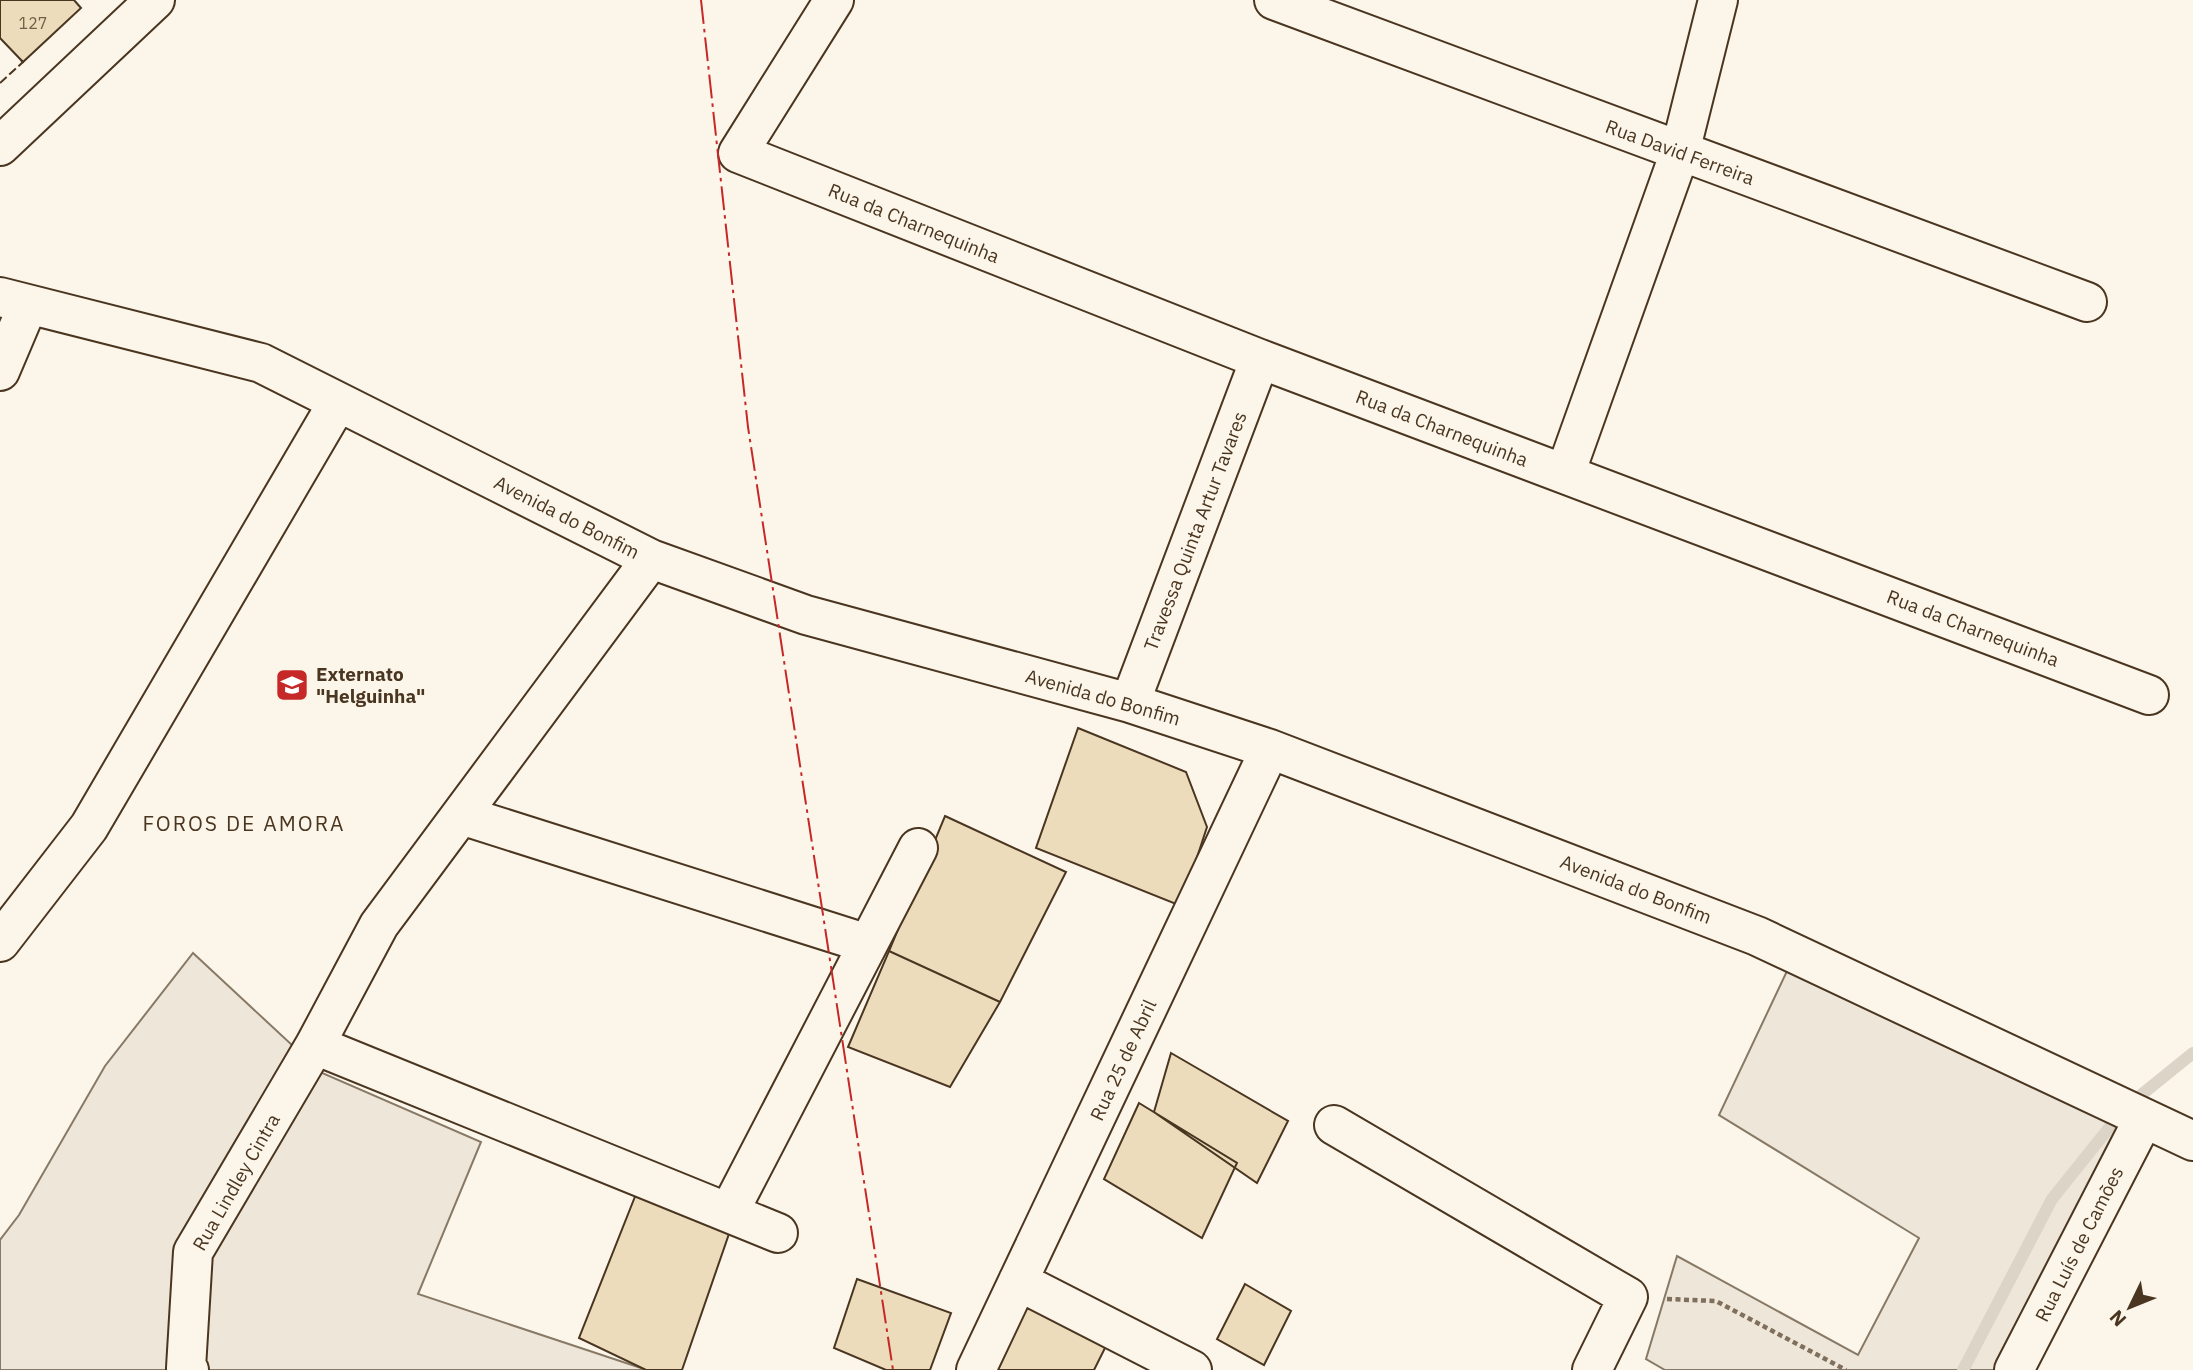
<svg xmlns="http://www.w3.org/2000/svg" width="2193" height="1370" font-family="'IBM Plex Sans',sans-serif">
  <rect width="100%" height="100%" fill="#fbf6e9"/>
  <path fill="#ede6d9" stroke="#887966" stroke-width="2" d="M193 953 322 1073 481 1142 418 1294 647 1370H0V1240L19 1215 105 1066Z
    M1787 971 2144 1118 2010 1370H1665L1646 1359 1677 1256 1858 1355 1919 1238 1719 1115Z"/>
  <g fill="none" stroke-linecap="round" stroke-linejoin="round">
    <path stroke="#dcd4c6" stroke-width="12" d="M1963 1370 2052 1199 2125 1108 2193 1053"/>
  </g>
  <path fill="#ecdcbc" stroke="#4a3520" stroke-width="2" d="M0 0H74L81 8 23 62 0 38Z
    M1078 728 1186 772 1207 827 1181 906 1036 848Z
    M945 816 1066 872 1000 1002 889 951Z
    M889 951 1000 1002 950 1087 848 1047Z
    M1171 1053 1288 1121 1257 1183 1154 1112Z
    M1139 1103 1237 1163 1202 1238 1104 1179Z
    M638 1189 731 1228 682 1370H646L579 1338Z
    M857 1279 951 1313 930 1370H886L834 1348Z
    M1245 1284 1291 1311 1264 1365 1217 1339Z
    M1025 1299 1108 1342 1094 1370H994Z"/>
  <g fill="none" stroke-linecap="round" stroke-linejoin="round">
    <defs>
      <path id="minor" d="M834 0 738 153 1260 359 2149 695
        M1274 0 2087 302
        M0 297 261 363 651 559 806 615 1130 703 1270 749 1757 936 2193 1141
        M0 371 28 305
        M1565 474 1680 152 1718 0
        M1130 703 1260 359
        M461 815 868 944
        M0 942 89 827 338 402
        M315 1045 778 1233
        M1334 1125 1628 1297 1592 1370
        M729 1212 918 848
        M1018 1281 1192 1370
        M189 1370 186 1368 193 1252 315 1045 379 925 651 559
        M976 1370 1270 749
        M2014 1370 2144 1118"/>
      <path id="major" d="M0 146 155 0"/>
    </defs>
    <use href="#minor" stroke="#4a3520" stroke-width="42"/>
    <use href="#major" stroke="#4a3520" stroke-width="42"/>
    <path stroke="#7f6f5c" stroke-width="4.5" stroke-dasharray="5 3.5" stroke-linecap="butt" d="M1667 1299 1716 1301 1846 1370"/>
    <use href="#minor" stroke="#fbf6e9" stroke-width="38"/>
    <use href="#major" stroke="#fbf6e9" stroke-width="38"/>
    <path stroke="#4a3520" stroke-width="2" stroke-dasharray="9 3.5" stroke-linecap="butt" d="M0 83 23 62 19 58"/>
    <path stroke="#c62828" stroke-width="2" stroke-dasharray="24 5 3.5 5" stroke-linecap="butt" d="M701 0 748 427 893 1370"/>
  </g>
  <defs>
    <symbol id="school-square" viewBox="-11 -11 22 22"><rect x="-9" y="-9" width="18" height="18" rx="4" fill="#c62828" stroke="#fbf6e9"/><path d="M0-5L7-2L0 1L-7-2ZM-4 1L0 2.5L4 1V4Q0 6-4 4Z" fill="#fff"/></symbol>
  </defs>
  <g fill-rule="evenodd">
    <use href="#school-square" x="273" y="666" width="38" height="38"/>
  </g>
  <g text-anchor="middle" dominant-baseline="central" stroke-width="5" stroke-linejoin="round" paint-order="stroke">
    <g font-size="16" fill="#725f47">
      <text x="33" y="23">127</text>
    </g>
    <g font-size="19" fill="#4a3520" stroke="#fbf6e9">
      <text transform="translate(1680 152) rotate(20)">Rua David Ferreira</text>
      <text transform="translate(914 223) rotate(22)">Rua da Charnequinha</text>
      <text transform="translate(1442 428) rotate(21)">Rua da Charnequinha</text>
      <text transform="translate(567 517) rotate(27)">Avenida do Bonfim</text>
      <text transform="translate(1195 531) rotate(-69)">Travessa Quinta Artur Tavares</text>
      <text transform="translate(1973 628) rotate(21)">Rua da Charnequinha</text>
      <text transform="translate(1103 697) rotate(16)">Avenida do Bonfim</text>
      <text transform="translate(1636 889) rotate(21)">Avenida do Bonfim</text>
      <text transform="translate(1123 1060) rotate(-65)">Rua 25 de Abril</text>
      <text transform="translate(236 1182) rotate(-60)">Rua Lindley Cintra</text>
      <text transform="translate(2079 1244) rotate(-63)">Rua Luís de Camões</text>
    </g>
    <g font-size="19" font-weight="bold" fill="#4a3520" stroke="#fbf6e9" text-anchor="start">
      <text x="316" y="674">Externato<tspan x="316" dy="22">"Helguinha"</tspan></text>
    </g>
    <g font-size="21" letter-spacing="2" fill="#4a3520" stroke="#fbf6e9">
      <text x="244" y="823">FOROS DE AMORA</text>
    </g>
  </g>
  <g transform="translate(2130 1307) rotate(227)" stroke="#fbf6e9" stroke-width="5" paint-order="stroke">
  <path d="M0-5L12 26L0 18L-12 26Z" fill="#4a3520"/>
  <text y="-10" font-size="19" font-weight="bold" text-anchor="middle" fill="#4a3520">N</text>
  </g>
</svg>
